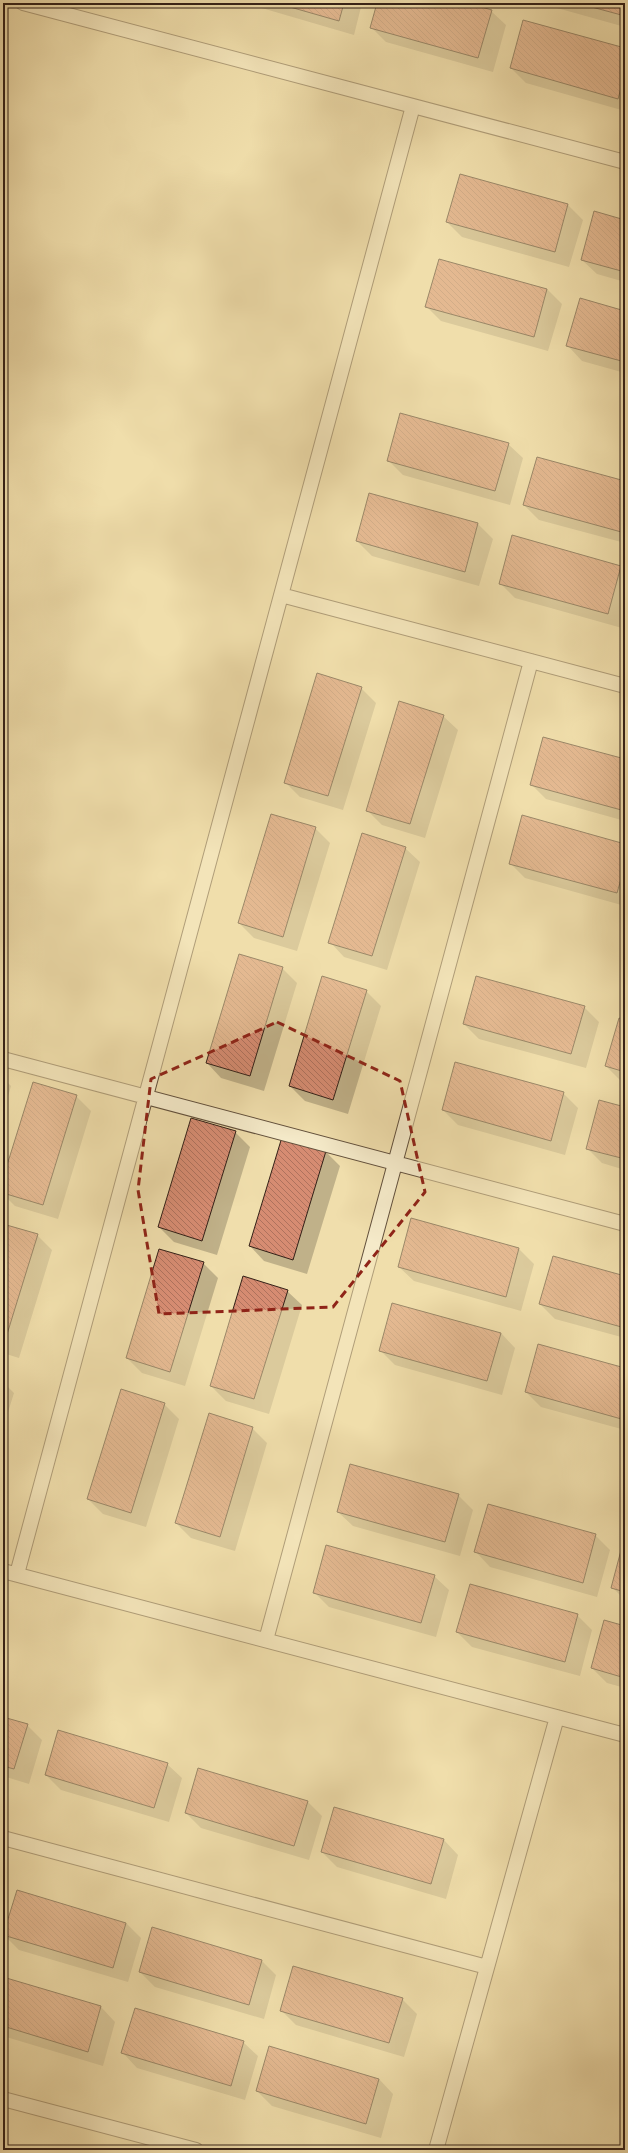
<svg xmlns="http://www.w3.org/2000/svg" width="628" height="2153" font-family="'IM FELL Double Pica',serif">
  <defs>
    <pattern id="building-back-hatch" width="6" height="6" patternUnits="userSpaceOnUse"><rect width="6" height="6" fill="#d68c72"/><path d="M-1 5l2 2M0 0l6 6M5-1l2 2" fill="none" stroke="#ae725d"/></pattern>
  </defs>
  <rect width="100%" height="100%" fill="#f0deac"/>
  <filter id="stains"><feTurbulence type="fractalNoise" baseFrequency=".005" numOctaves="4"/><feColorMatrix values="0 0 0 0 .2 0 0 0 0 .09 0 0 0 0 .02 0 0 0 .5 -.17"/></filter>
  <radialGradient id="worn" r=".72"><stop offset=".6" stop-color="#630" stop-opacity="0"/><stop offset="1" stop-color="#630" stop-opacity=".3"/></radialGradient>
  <path fill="#0003" d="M245 3H362L354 35Z
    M378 3H463L491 11 506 25 493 72 386 42 371 27Z
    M553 3H625V27L557 8Z
    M625 49V111L526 83 511 68Z
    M461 175 568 205 583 220 569 267 462 237 447 222Z
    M625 221V282L597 274 582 260Z
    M547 289 562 304 548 351 441 321 426 306Z
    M625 312V373L582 361 568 346Z
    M508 444 523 458 510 505 403 475 388 460Z
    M625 483V543L539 520 524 505Z
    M370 494 478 524 493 539 479 586 372 556 357 541Z
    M620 567 625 571V618L622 628 515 598 500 583Z
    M361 688 376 703 343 810 300 797 285 782Z
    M443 716 458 730 425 838 382 825 367 810Z
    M625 760V821L546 799 532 785Z
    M315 828 330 843 297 951 254 938 239 923Z
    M625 845V906L525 878 510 863Z
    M405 848 420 862 387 970 344 957 330 942Z
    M282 968 297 983 264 1091 221 1078 207 1063Z
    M366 991 381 1006 348 1114 305 1101 290 1086Z
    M584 1007 599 1022 586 1068 479 1039 464 1024Z
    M625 1021V1082L621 1081 606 1066Z
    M3 1078 11 1086 3 1114Z
    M563 1093 578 1108 565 1155 458 1125 443 1110Z
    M76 1096 91 1111 58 1219 15 1206 3 1194V1182Z
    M625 1108V1170L602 1163 587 1148Z
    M235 1132 250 1147 217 1255 174 1242 159 1227Z
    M325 1151 340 1166 307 1274 264 1261 250 1246Z
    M3 1225 37 1235 52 1250 19 1358 3 1353Z
    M519 1249 534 1264 521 1311 414 1281 399 1267Z
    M203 1263 218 1278 185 1386 142 1373 127 1358Z
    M625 1277V1338L555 1319 540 1304Z
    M287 1291 302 1305 269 1414 226 1401 211 1386Z
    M501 1333 515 1348 502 1395 395 1365 380 1350Z
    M625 1369V1430L541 1407 526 1392Z
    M3 1382 14 1393 3 1428Z
    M164 1404 179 1419 146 1527 103 1514 88 1499Z
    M252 1428 267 1443 235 1551 191 1538 176 1523Z
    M458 1495 473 1510 460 1556 353 1526 338 1512Z
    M595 1535 610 1550 597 1597 490 1567 476 1552Z
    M625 1541V1600L612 1587Z
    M434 1576 449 1590 436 1637 329 1607 314 1592Z
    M577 1615 592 1630 580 1676 472 1647 457 1632Z
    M625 1627V1688L607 1683 592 1668Z
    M3 1718 27 1725 42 1740 29 1784 3 1776Z
    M167 1764 182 1778 169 1822 61 1790 46 1775Z
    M308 1802 322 1816 309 1860 201 1828 186 1813Z
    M444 1840 458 1855 446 1899 337 1867 322 1852Z
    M126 1923 141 1938 128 1982 19 1950 4 1935Z
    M262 1961 276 1975 264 2019 155 1987 140 1972Z
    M3 1979 101 2007 115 2022 103 2066 3 2036Z
    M402 1999 417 2014 404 2057 296 2025 281 2010Z
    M243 2042 258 2056 245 2100 137 2068 123 2053Z
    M379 2079 393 2094 381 2138 272 2106 257 2091Z
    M3 2147 12 2150H3Z"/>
  <path fill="url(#building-back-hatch)" stroke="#332017" d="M276 3H344L339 21Z
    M377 3H467L492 10 478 58 370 28Z
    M577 3H625V16Z
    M523 20 625 48V73L618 99 510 68Z
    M460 174 568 204 555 252 446 222Z
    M594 211 625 220V272L581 260Z
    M439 259 547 289 534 337 425 307Z
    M580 298 625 311V362L566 346Z
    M400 413 509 443 495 491 387 461Z
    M537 457 625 481V533L523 505Z
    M369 493 478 523 465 572 356 541Z
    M512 535 621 566 608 614 499 584Z
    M317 673 362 687 328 796 284 783Z
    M399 701 444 715 410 824 366 811Z
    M543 737 625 759V811L530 785Z
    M271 814 316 827 283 937 238 923Z
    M522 815 625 844V865L617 893 509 864Z
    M362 833 406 847 372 956 328 943Z
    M239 954 283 967 250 1076 206 1063Z
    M322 976 367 990 333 1100 289 1086Z
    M476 976 585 1006 571 1054 463 1024Z
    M619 1018 625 1020V1072L605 1066Z
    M455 1062 564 1092 551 1141 442 1110Z
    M33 1082 77 1095 43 1205 3 1193V1178Z
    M599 1100 625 1107V1159L586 1149Z
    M191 1118 236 1131 202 1241 158 1227Z
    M282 1137 326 1151 293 1260 249 1246Z
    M411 1218 519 1248 506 1297 398 1267Z
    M3 1224 38 1234 4 1344 3 1343Z
    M159 1249 204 1262 170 1372 126 1358Z
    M553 1256 625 1276V1328L539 1304Z
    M243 1276 288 1290 254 1399 210 1386Z
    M392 1303 501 1333 487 1381 379 1351Z
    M538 1344 625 1368V1420L525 1392Z
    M121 1389 165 1403 131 1513 87 1499Z
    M209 1413 253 1427 220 1537 175 1523Z
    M350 1464 459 1494 445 1542 337 1512Z
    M488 1504 596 1534 583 1583 474 1552Z
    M624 1539 625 1540V1592L611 1588Z
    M326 1545 435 1575 421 1623 313 1593Z
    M470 1584 578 1614 565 1662 456 1632Z
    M604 1620 625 1626V1678L591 1668Z
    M3 1717 28 1724 14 1769 3 1766Z
    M58 1730 168 1763 154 1808 45 1775Z
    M198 1768 308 1801 294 1846 185 1813Z
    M334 1807 444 1839 431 1884 321 1852Z
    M17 1890 126 1923 113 1968 3 1935Z
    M152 1927 262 1960 249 2005 139 1972Z
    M293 1966 403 1998 389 2043 280 2011Z
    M3 1977 101 2006 88 2052 3 2026Z
    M135 2008 244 2041 231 2086 121 2053Z
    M269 2046 379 2079 366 2124 256 2091Z"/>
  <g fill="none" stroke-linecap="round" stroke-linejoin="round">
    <defs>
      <path id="service" d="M23 3 625 162
        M281 595 625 686
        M3 1059 625 1224
        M3 1571 625 1735
        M17 1574 413 106
        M266 1640 531 661
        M3 1838 487 1967
        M3 2099 196 2150
        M436 2150 557 1717"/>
    </defs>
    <use href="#service" stroke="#62503c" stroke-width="16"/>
    <use href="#service" stroke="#f5eac9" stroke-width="14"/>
  </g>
  <path d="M0 0H628V2153H0ZM277 1022 400 1081 425 1192 333 1307 159 1314 138 1190 151 1079Z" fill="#f0deac" fill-opacity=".55" fill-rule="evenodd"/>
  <path fill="none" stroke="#8f2418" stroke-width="3" stroke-dasharray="8 5" stroke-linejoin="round" d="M277 1022 400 1081 425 1192 333 1307 159 1314 138 1190 151 1079Z"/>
  <rect width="628" height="2153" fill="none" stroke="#f0deac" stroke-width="16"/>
  <rect x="4" y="4" width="620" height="2145" fill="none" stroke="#332017" stroke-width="2"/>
  <rect x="8" y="8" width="612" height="2137" fill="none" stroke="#332017"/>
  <rect width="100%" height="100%" filter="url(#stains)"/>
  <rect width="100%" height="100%" fill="url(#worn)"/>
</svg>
